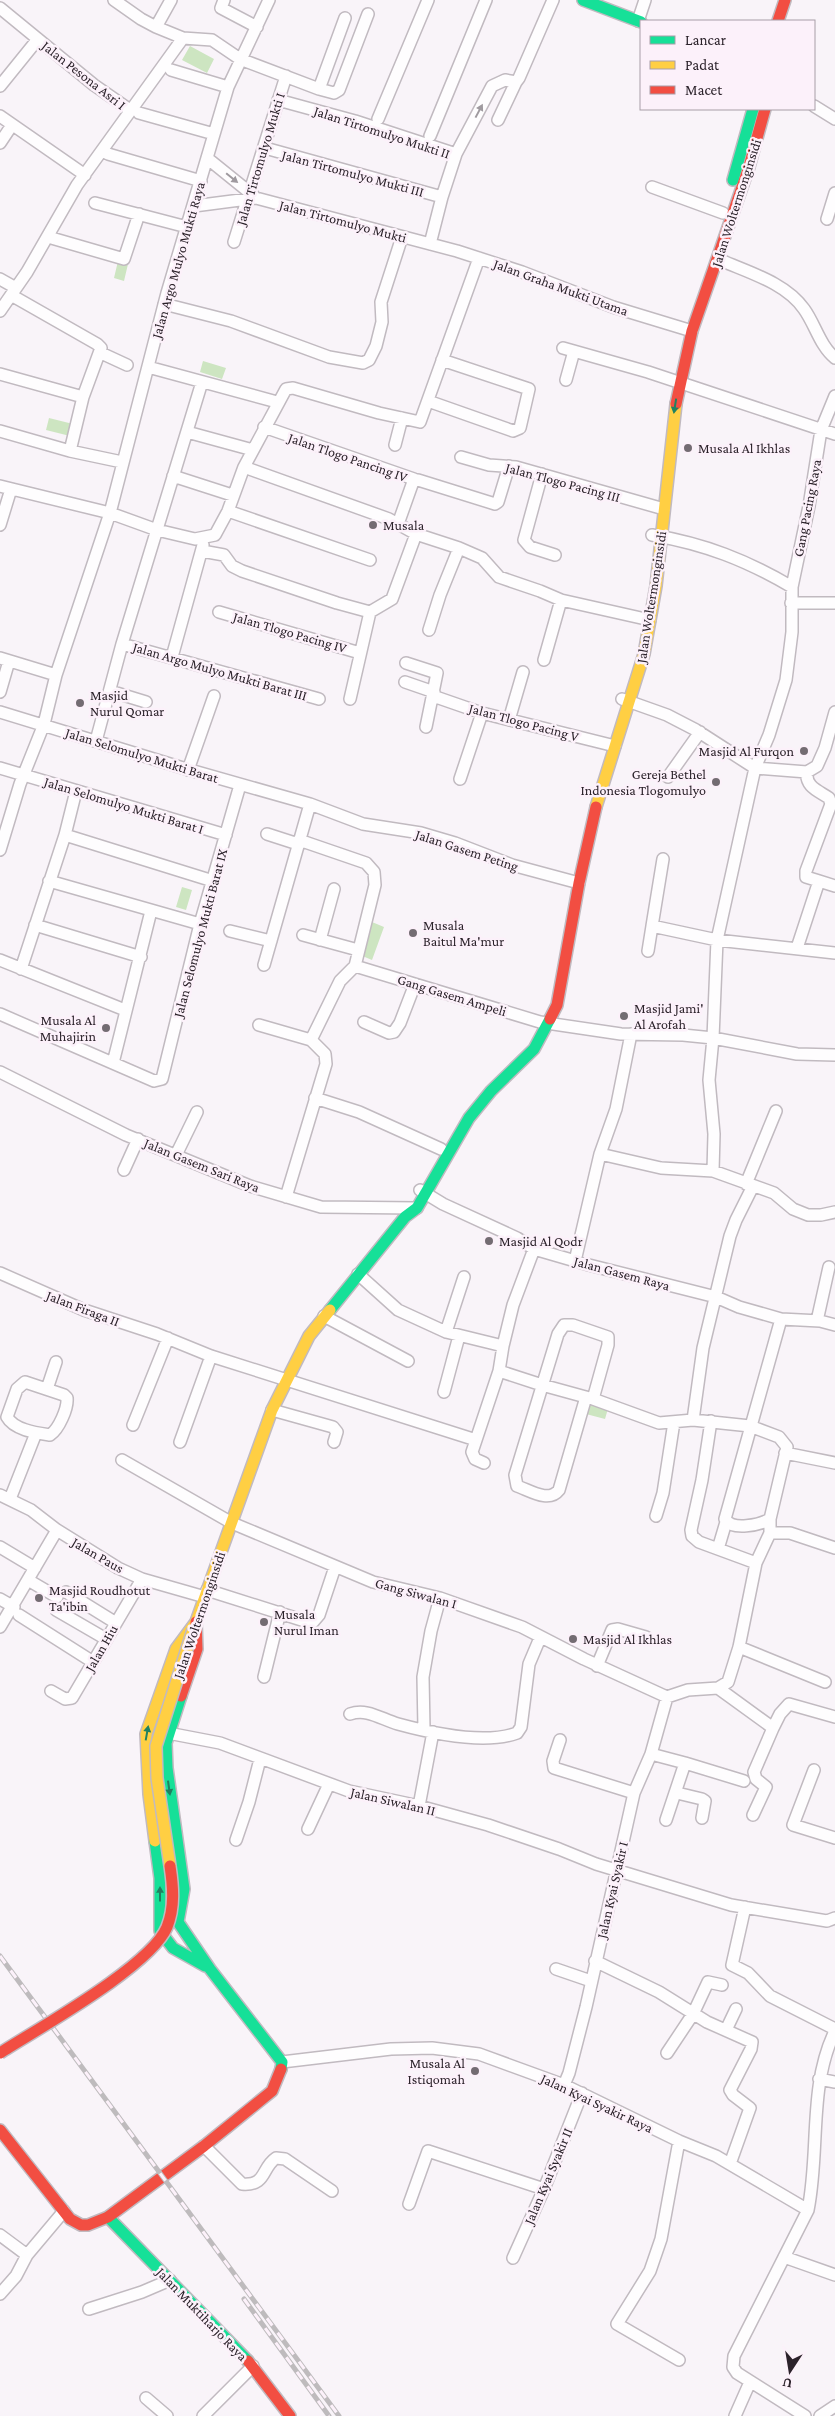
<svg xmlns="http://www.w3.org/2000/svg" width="835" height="2416" font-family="'Crimson Pro',serif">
  <rect width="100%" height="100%" fill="#f9f4f9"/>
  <path fill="#cde5c1" d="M190 46 214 59 207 73 182 60Z
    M118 261 128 264 124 281 114 278Z
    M203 361 226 368 222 379 200 372Z
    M49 418 77 425 74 437 46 430Z
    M182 887 192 890 186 910 176 907Z
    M372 922 384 927 372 960 360 955Z
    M589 1400 609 1405 605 1419 586 1414Z"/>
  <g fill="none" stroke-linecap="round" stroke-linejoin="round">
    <defs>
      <path id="street" d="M114 0 141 19 156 27 183 38 212 40 240 59 319 89 345 18
        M224 0 221 8 257 27
        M0 8 94 85 130 110
        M638 21 645 0
        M156 27 171 0
        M171 70 228 87
        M0 86 38 39
        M319 89 334 93 339 90 368 14
        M278 100 355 121 456 154
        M814 106 835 119
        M139 113 214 134
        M0 116 85 175
        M378 119 428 0
        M498 120 516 82
        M430 136 486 0
        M0 143 12 125
        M265 148 442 197
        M108 154 201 181
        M207 158 254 196
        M652 187 723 213
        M95 203 187 227
        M194 206 256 198 457 251 522 272 613 307 692 331
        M827 219 835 193
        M48 237 124 259 139 214
        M234 242 286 76
        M430 244 442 197 456 154 492 86 505 80 516 82 519 78 553 0
        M718 259C747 272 785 282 804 309 815 324 820 346 835 358
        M0 279 16 288
        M11 295 97 344 101 348 83 397 70 451
        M164 304 231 321 329 357 363 363 369 360 376 346 382 322 381 302 402 237
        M0 311 27 272 77 185 183 38
        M563 348 648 372 835 434
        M101 353 127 365
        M148 367 277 402
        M0 374 83 397
        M566 380 574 351
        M428 401 513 431 520 428 529 389 442 360
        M264 427 414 479 398 524
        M0 431 70 451 122 462
        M187 432 253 450
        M395 445 402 418
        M461 457 489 465 516 467 664 509
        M244 467 389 519 416 534 459 548 482 558 499 577 540 591 561 600 650 620
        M542 474 524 540 530 547 555 555
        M173 476 232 495
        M418 480 495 504 498 502 509 466
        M0 486 110 513 157 530 195 539 215 535 228 511 244 467 286 389 293 388 379 413 420 422 479 258
        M228 511 370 560
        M0 525 11 489
        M652 535C705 544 746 560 792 587
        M202 551 224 555 232 566 242 571 337 603 370 612
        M791 603H835
        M219 612 360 653
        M429 630 440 595 459 548
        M122 644 319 699
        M172 657 203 545
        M0 658 56 675
        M544 660 561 600
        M406 663 437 673 426 727
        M405 682 434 692
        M110 691 146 702
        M0 692 9 661
        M433 696 482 713 615 746
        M350 699 370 612 392 599 416 534
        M622 699 667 715 696 730 755 768 807 772 817 766 825 748 835 712
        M0 712 183 768 310 804 363 824 421 833 455 843 512 865 579 883
        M509 720 523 672
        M96 741 122 644 202 382
        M0 768 226 835
        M188 770 214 696
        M668 777 700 732
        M460 779 482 713
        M267 834 298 844
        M65 835 213 881
        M299 840 366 863 374 872 375 885 355 966
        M0 850 20 784 44 724 56 675 110 513 167 293 228 87 269 0
        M663 859 652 926 717 940 835 953
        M49 881 200 924
        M819 881 835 886
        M35 925 141 957
        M230 931 271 941
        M303 935 358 950
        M320 940 334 889
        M797 948 819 881 806 877V871L831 804 829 798C819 791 805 787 807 772
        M648 951 652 926
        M0 960 125 1010
        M264 965 310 804
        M355 966 540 1022 621 1034 683 1035 713 1038 797 1054 835 1055
        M21 969 65 835 76 791
        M0 1014 154 1081 162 1079 200 924 240 785
        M364 1022 389 1033 394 1032 400 1023 415 984
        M259 1025 311 1040 340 981 355 966
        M113 1063 151 911
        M0 1072 126 1135 250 1186 321 1207 417 1208
        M315 1098 359 1112 441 1149
        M600 1154 661 1168 713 1171 774 1193 793 1209 808 1215H821L835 1212
        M176 1155 197 1112
        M124 1170 138 1139
        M713 1171 714 1134 709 1080 713 1038 717 940 755 768 769 735 786 680 792 632V587L809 506 821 430 835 396
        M746 1184 776 1111
        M420 1190 443 1204 517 1238 534 1249 589 1265 716 1297 739 1307 781 1319 820 1321 835 1325
        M286 1197 326 1064 325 1054 311 1040
        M575 1261 600 1154 616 1109 631 1034
        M0 1273 84 1310 157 1334 211 1356 476 1440
        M358 1274 398 1310 446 1332 503 1346 499 1371 472 1452 475 1459 484 1463
        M324 1316 408 1361
        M817 1321 829 1267
        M446 1332 464 1277
        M503 1346 513 1305 534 1249
        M499 1371 542 1385 593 1399 659 1423 693 1420 750 1426 779 1437 787 1447 770 1519V1533
        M25 1382 64 1395 67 1398C68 1408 59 1429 50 1435 37 1433 14 1430 7 1417L17 1389Z
        M47 1389 56 1362
        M444 1392 459 1336
        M586 1397 559 1490C549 1503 531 1491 517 1486L515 1475 558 1334 564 1325H573L608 1337V1345L593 1399
        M272 1410 333 1427 337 1432 334 1442
        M693 1420 703 1348 730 1236 736 1220 753 1186
        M711 1421 702 1480 691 1530 692 1536 699 1542 756 1563
        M133 1425 168 1338
        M180 1442 211 1356
        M785 1453 835 1463
        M122 1460 232 1523 373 1582 440 1598 522 1627 584 1659 667 1697 688 1690 718 1688 728 1682 739 1647 756 1563 770 1533H790L835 1548
        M0 1495 31 1510 57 1530 118 1568 142 1579 205 1597
        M10 1499 36 1433
        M656 1516 663 1493 674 1422
        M770 1519C760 1525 732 1531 725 1519L781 1319
        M0 1547 35 1568
        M718 1549 726 1522
        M28 1580 57 1597
        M207 1590 308 1622H313L319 1615 335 1567
        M66 1592 116 1623
        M0 1599 14 1607
        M56 1610 106 1639
        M19 1615 93 1662
        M0 1627 57 1530
        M739 1647 825 1682
        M597 1666 612 1630 618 1629 646 1637
        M264 1677 280 1612
        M718 1688 773 1728 754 1772 756 1779 766 1787 753 1815
        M51 1691 65 1699 72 1698 142 1579
        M350 1714C367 1708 381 1719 398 1724 431 1733 484 1745 517 1733L521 1727 529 1664 540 1638
        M773 1728 780 1714 789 1704 835 1717
        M424 1729 423 1677 431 1631 440 1598
        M168 1733 220 1743 349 1791 419 1806 488 1825 559 1849 596 1864 731 1905 827 1921 835 1918
        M560 1740 553 1761 554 1768 634 1793
        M651 1754 685 1763 666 1820
        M685 1763 744 1781
        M814 1770 793 1825 835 1838
        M677 1793 702 1799 705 1801 702 1818
        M419 1806 433 1732
        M308 1829 329 1784
        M236 1840 249 1802 260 1759
        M745 1907 732 1965 748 1973 770 1996 835 2029
        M595 1961 659 1992 707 2022 752 2042 751 2049 730 2090 733 2095 750 2108 730 2164
        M556 1969 591 1981
        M726 2030 736 2009
        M667 2053 693 2014 708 1982 722 1985
        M282 2062 391 2049 432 2048 479 2054 564 2085 679 2141 716 2156 808 2210
        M819 2079 835 2082
        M564 2085 569 2073 586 2007 634 1793 651 1754 667 1697
        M679 2141 661 2239 650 2271 617 2324 679 2360
        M204 2146 242 2184C267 2186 261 2168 276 2158L285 2159 332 2191
        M409 2204 428 2151 544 2189
        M0 2235 27 2255
        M784 2257 835 2275
        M513 2258 544 2189 582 2093
        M0 2294 16 2276 27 2255 64 2211
        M89 2309 142 2292 170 2280
        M146 2398 167 2416
        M203 2416 253 2366
        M735 2416 750 2382
        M805 2416 737 2373 733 2367 734 2356 808 2210C820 2151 808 2087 835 2031
        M820 2416 835 2406"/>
      <path id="fast" d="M583 0 641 22
        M733 180 753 109
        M330 1310 405 1217 417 1208 469 1118 491 1091 534 1049 550 1019
        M181 1696 166 1743 167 1768 184 1889 178 1922 210 1969 282 2062 281 2069
        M155 1841 160 1878V1931L173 1948 205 1966
        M108 2217 248 2361"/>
      <path id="slow" d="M596 807 644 654 656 586 676 404
        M193 1630 272 1410 309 1336 330 1310
        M155 1841 149 1794 146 1734 176 1649 196 1622"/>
      <path id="jam" d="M778 21 785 0
        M676 404 692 331 749 167 765 109
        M550 1019 557 1005 579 883 596 807
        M181 1696 197 1649 196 1622
        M0 2130 70 2219 81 2225H88L108 2217 204 2146 272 2091 281 2069
        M248 2361 290 2416"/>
    </defs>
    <use href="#street" stroke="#c1bac0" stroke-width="14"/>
    <use href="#fast" stroke="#c1bac0" stroke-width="14"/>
    <use href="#slow" stroke="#c1bac0" stroke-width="14"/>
    <use href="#jam" stroke="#c1bac0" stroke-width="14"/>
    <use href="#street" stroke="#fefdfe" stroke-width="11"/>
    <use href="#fast" stroke="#16e098" stroke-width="11"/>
    <use href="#slow" stroke="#ffcf43" stroke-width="11"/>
    <use href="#jam" stroke="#f24e42" stroke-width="11"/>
    <defs>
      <path id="rail" d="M0 1956 339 2416
        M244 2299 329 2416"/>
    </defs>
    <use href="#rail" stroke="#bebbbd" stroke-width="5"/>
    <use href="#rail" stroke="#fcf1fa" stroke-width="3" stroke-dasharray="9" stroke-linecap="butt"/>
    <defs>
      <path id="slow-bridge" d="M170 1866 157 1778 156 1746 193 1630"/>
      <path id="jam-bridge" d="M0 2053C39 2028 151 1966 167 1927 175 1907 173 1886 170 1866"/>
    </defs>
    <use href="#slow-bridge" stroke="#c1bac0" stroke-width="14" stroke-linecap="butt"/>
    <use href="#jam-bridge" stroke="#c1bac0" stroke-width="14" stroke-linecap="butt"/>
    <use href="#slow-bridge" stroke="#ffcf43" stroke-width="11"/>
    <use href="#jam-bridge" stroke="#f24e42" stroke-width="11"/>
  </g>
  <defs><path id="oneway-solid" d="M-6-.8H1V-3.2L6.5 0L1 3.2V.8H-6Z" transform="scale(1.25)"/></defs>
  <g fill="#9f9a9f">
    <use href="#oneway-solid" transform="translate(479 111) rotate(-62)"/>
    <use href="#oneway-solid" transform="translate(232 178) rotate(39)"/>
  </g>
  <g fill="#208161">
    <use href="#oneway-solid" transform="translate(675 406) rotate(99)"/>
    <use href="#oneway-solid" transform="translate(147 1733) rotate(-80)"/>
    <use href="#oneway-solid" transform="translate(169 1788) rotate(82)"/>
    <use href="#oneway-solid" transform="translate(160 1894) rotate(-90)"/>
  </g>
  <g fill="#736c72" stroke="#fcf1fa" stroke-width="2">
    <circle cx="688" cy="448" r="5"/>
    <circle cx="373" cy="525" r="5"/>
    <circle cx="80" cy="703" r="5"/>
    <circle cx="804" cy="751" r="5"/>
    <circle cx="716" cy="782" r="5"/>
    <circle cx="413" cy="933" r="5"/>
    <circle cx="624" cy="1016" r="5"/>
    <circle cx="106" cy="1028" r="5"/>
    <circle cx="489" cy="1241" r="5"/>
    <circle cx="39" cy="1598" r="5"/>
    <circle cx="264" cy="1622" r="5"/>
    <circle cx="573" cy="1639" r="5"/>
    <circle cx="475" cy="2071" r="5"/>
  </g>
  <g text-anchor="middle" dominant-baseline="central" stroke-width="5" stroke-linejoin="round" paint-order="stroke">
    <g font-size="14" fill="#2b222a" stroke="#fcf1fa">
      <text transform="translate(84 75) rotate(38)">Jalan Pesona Asri I</text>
      <text transform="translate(382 132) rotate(18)">Jalan Tirtomulyo Mukti II</text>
      <text transform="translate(260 159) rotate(-73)">Jalan Tirtomulyo Mukti I</text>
      <text transform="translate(353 173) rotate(15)">Jalan Tirtomulyo Mukti III</text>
      <text transform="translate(736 203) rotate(-72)">Jalan Woltermonginsidi</text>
      <text transform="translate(343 221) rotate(15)">Jalan Tirtomulyo Mukti</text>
      <text transform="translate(178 260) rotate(-74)">Jalan Argo Mulyo Mukti Raya</text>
      <text transform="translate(561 287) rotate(20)">Jalan Graha Mukti Utama</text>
      <text transform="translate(348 457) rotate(19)">Jalan Tlogo Pancing IV</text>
      <text transform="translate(563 482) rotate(15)">Jalan Tlogo Pacing III</text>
      <text transform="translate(807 508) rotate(-79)">Gang Pacing Raya</text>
      <text transform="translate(651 597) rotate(-81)">Jalan Woltermonginsidi</text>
      <text transform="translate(290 632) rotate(16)">Jalan Tlogo Pacing IV</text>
      <text transform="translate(220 671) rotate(16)">Jalan Argo Mulyo Mukti Barat III</text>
      <text transform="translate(524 722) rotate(15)">Jalan Tlogo Pacing V</text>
      <text transform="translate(142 755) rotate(17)">Jalan Selomulyo Mukti Barat</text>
      <text transform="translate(124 805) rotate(17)">Jalan Selomulyo Mukti Barat I</text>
      <text transform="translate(467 850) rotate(18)">Jalan Gasem Peting</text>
      <text transform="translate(200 933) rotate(-75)">Jalan Selomulyo Mukti Barat IX</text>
      <text transform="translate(452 995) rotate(17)">Gang Gasem Ampeli</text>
      <text transform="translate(202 1165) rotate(22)">Jalan Gasem Sari Raya</text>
      <text transform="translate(622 1273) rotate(15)">Jalan Gasem Raya</text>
      <text transform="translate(83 1308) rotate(21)">Jalan Firaga II</text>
      <text transform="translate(98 1555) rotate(30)">Jalan Paus</text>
      <text transform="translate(416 1593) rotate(15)">Gang Siwalan I</text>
      <text transform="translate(199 1615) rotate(-71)">Jalan Woltermonginsidi</text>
      <text transform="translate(101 1648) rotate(-60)">Jalan Hiu</text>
      <text transform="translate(393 1801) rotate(13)">Jalan Siwalan II</text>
      <text transform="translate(612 1890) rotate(-77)">Jalan Kyai Syakir I</text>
      <text transform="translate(597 2103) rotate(25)">Jalan Kyai Syakir Raya</text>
      <text transform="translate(548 2176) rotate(-67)">Jalan Kyai Syakir II</text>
      <text transform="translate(202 2314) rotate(46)">Jalan Muktiharjo Raya</text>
    </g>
    <g font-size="14" fill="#2b222a" stroke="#fcf1fa" text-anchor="start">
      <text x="698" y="448">Musala Al Ikhlas</text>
      <text x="383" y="525">Musala</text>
      <text x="90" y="695">Masjid<tspan x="90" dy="16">Nurul Qomar</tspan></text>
      <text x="794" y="751" text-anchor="end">Masjid Al Furqon</text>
      <text x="706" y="774" text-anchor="end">Gereja Bethel<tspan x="706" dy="16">Indonesia Tlogomulyo</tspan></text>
      <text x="423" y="925">Musala<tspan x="423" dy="16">Baitul Ma'mur</tspan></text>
      <text x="634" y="1008">Masjid Jami'<tspan x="634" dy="16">Al Arofah</tspan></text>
      <text x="96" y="1020" text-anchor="end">Musala Al<tspan x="96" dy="16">Muhajirin</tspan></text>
      <text x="499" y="1241">Masjid Al Qodr</text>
      <text x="49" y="1590">Masjid Roudhotut<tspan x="49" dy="16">Ta'ibin</tspan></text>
      <text x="274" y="1614">Musala<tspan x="274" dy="16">Nurul Iman</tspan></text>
      <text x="583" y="1639">Masjid Al Ikhlas</text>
      <text x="465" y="2063" text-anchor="end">Musala Al<tspan x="465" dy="16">Istiqomah</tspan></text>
    </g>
  </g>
  <rect x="640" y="20" width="175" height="90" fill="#fcf1fa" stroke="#a89ea7"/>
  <rect x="650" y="36" width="25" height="8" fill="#16e098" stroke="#a89ea7"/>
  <text x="685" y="45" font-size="15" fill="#2b222a">Lancar</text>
  <rect x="650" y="61" width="25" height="8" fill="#ffcf43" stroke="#a89ea7"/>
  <text x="685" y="70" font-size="15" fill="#2b222a">Padat</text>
  <rect x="650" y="86" width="25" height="8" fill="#f24e42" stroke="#a89ea7"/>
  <text x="685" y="95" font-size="15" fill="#2b222a">Macet</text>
  <g transform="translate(790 2371) rotate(192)" stroke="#fcf1fa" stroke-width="4" paint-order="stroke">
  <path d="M0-4L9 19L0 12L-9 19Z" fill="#2b222a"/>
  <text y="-8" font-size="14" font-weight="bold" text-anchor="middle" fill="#2b222a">U</text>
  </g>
</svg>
